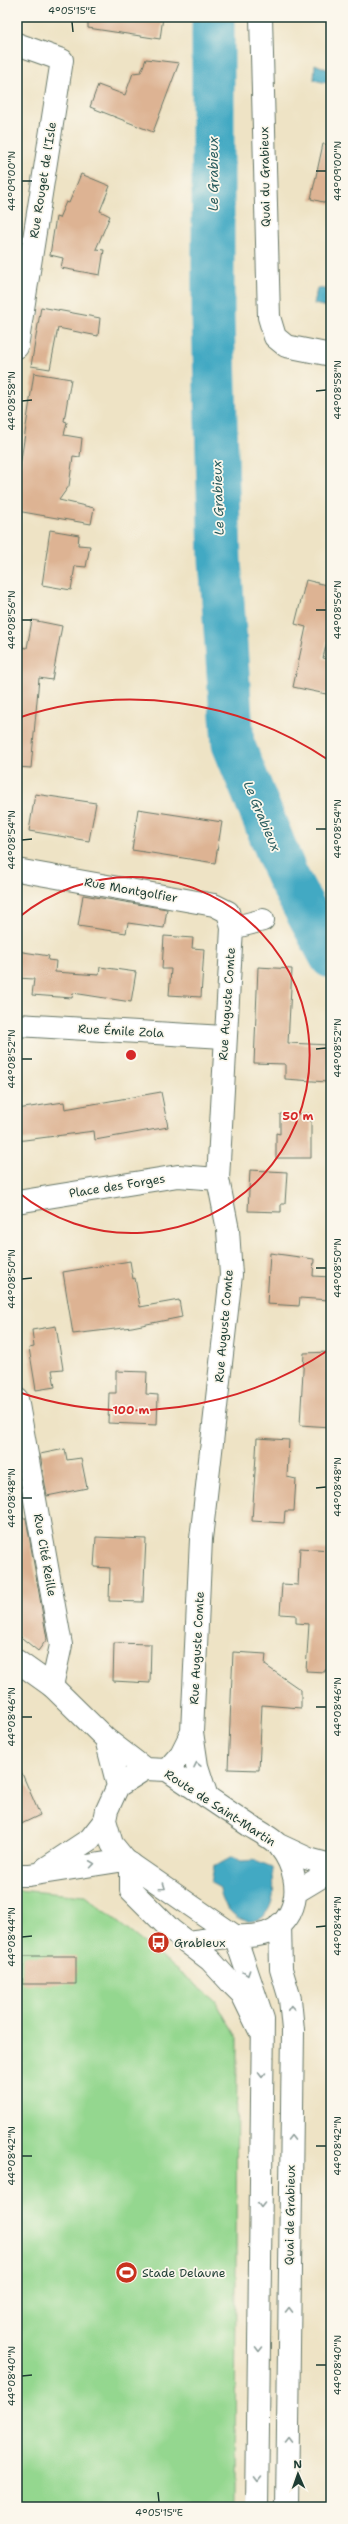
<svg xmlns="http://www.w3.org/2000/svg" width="348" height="2524" font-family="'Shantell Sans',sans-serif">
  <rect width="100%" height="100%" fill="#fbf7ec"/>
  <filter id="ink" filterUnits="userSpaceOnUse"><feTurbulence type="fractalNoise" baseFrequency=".025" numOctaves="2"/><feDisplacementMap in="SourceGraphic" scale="8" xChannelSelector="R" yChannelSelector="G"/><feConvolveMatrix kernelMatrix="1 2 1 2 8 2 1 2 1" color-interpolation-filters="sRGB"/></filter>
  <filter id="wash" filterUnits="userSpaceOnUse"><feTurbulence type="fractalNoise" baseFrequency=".012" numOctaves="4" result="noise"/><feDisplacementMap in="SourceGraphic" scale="16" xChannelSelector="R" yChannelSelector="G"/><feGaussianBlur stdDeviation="0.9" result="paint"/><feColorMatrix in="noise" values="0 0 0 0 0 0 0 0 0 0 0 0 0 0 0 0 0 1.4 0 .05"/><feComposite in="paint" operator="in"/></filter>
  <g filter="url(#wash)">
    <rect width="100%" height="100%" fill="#eee3c5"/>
    <path fill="#94d78f" stroke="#5a8a62" d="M17 1890 85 1896 215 2000 237 2039 235 2507H17Z"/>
    <path fill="#43a9c3" stroke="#31737c" d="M315 64 331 71V84L314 80Z
      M317 288 331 290V308L314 304Z
      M232 1856 241 1861 255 1860 272 1867C274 1881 276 1901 266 1913 249 1934 221 1911 220 1888L211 1883 214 1866Z"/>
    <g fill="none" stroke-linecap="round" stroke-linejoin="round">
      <path stroke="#43a9c3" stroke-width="43" d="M213 17V317L220 560 233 744 287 876 331 957"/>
    </g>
    <g id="blocks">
      <path fill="#ddb393" d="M88 17H163L160 39 88 28Z
        M146 59 179 63 153 132 90 107 98 85 125 95 133 73 141 72Z
        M323 144 331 145V204L311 199Z
        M81 174 110 186 100 211 110 216 96 249 104 250 100 275 61 268 63 258 50 255 56 217 59 218 66 202 69 203Z
        M41 307 100 318 98 336 58 328 50 369 31 366Z
        M34 373 71 379 64 421 67 422 64 435 82 438 80 457 73 456 69 486 59 500 94 508 91 524 17 511V487Z
        M50 530 79 535 78 545 90 546 86 567 75 566 71 590 42 585Z
        M306 580 330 586 326 602 331 604V625L323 658 331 660V695L293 687 306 627 295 624Z
        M32 620 62 626 52 680 39 678 31 768 17 767V662L20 647 27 648Z
        M35 794 96 803 89 841 29 831Z
        M138 809 222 822 215 863 132 850Z
        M83 895 167 909 164 928 128 923 126 933 78 926Z
        M164 936 193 938 192 948 204 949 201 997 169 995 171 969H162Z
        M17 951 49 956 48 960 56 961 55 972 99 975 100 967 136 972 131 1002 73 993 72 998 32 995 34 979 17 978Z
        M258 967 292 969 288 1043 329 1045 327 1082 285 1079V1064L254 1063Z
        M161 1092 168 1127 95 1140 94 1131 17 1141V1109L64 1102 65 1109Z
        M280 1114H311V1158H276V1133L280 1134Z
        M250 1170 287 1172 285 1204H281V1212L248 1211Z
        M270 1253 314 1259 313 1276 330 1277 329 1300 300 1298 299 1306 267 1304Z
        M130 1261 133 1279 135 1278 140 1307 179 1300 182 1317 132 1327 73 1334 63 1272Z
        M56 1326 63 1369 52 1370 55 1387 36 1390 29 1348 34 1347 32 1330Z
        M331 1352V1427L300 1425 304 1353Z
        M116 1371 147 1372 146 1394 158 1395 157 1425 108 1423 109 1393H116Z
        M257 1438 289 1440 287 1477 296 1479 294 1511H285L284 1523 252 1521Z
        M65 1449 67 1460 81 1458 87 1488 47 1496 40 1454Z
        M17 1470 22 1501 17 1502Z
        M17 1518H26L47 1639 38 1651 17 1634Z
        M96 1537 146 1539 143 1602 109 1601 110 1568 94 1567Z
        M300 1548 331 1550 327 1643H331V1670H325V1672L306 1671 309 1624 296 1623V1615L280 1614 282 1584 298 1585Z
        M114 1643 151 1644 150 1683 113 1681Z
        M233 1652 266 1654 265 1665 301 1690V1708L262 1705 259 1770 228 1769Z
        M17 1762 40 1815 17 1826Z
        M23 1956H76V1984H22Z"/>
    </g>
  </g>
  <g filter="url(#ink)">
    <use href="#blocks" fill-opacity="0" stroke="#677767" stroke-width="1"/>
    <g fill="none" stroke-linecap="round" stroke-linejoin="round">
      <defs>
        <path id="minor" d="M261 17 269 317 275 337 286 346 331 355
          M17 44 62 60 17 347
          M17 870 214 905 228 912 232 928 218 1179 228 1230 231 1275 201 1539 192 1732 197 1766 207 1797
          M232 928 263 920
          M17 1025 224 1037
          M17 1202 178 1176 218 1179
          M17 1399 61 1645 52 1686
          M167 1770 181 1754 192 1732
          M131 1864V1890L171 1930 210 1960 233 1985 242 1994 259 2029
          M46 1868 90 1839 105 1820
          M17 1875H29L125 1860
          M187 1942 235 1936"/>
        <path id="major" d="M17 1661 52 1686 106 1739 145 1769 167 1770C195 1789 223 1808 250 1826 260 1832 274 1839 280 1847 294 1865 301 1891 290 1913 278 1935 257 1937 235 1936L125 1860 112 1844 105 1820 107 1810 118 1786 145 1769
          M106 1739 118 1786
          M279 1845 309 1859 331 1865
          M296 1892 331 1871
          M280 1924 281 1969 290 1999 293 2030 287 2507
          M235 1936 263 2019 257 2507"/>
      </defs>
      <use href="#minor" stroke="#677767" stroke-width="24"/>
      <use href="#major" stroke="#677767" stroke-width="24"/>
      <use href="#minor" stroke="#fff" stroke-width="22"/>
      <use href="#major" stroke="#fff" stroke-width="22"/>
    </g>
    <defs><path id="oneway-chevron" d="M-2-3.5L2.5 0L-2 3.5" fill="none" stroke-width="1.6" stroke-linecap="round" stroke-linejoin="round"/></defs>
    <g stroke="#8f9e9a">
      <use href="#oneway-chevron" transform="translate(197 1765) rotate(-102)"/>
      <use href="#oneway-chevron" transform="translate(92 1864) rotate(-8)"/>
      <use href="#oneway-chevron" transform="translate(163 1887) rotate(35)"/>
      <use href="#oneway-chevron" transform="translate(247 1973) rotate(72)"/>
      <use href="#oneway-chevron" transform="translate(291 2008) rotate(-95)"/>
      <use href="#oneway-chevron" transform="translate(262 2075) rotate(91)"/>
      <use href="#oneway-chevron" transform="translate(291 2138) rotate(-89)"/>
      <use href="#oneway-chevron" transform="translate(261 2205) rotate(91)"/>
      <use href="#oneway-chevron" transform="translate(289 2310) rotate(-89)"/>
      <use href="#oneway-chevron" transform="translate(259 2349) rotate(91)"/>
      <use href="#oneway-chevron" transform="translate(288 2440) rotate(-89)"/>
      <use href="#oneway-chevron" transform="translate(258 2479) rotate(91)"/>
    </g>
  </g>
  <path fill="none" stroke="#1f3d34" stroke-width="1.5" d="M72 22 73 32M316 171H326M22 181H32M316 391 326 390M22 401 32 400M316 610H326M22 620H32M316 829H326M22 840 32 839M316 1049 326 1048M22 1059H32M316 1268H326M22 1279 32 1278M316 1488 326 1487M22 1498H32M316 1707H326M22 1717H32M316 1927 326 1926M22 1937 32 1936M316 2146H326M22 2156H32M316 2365H326M22 2376 32 2375M158 2492 159 2502"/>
  <g fill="none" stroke="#d62828" stroke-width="2">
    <path d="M18 918A178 178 0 1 1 18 1192"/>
    <path d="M330 1349A355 355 0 0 1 18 1392M18 718A355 355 0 0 1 330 761"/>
  </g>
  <defs>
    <symbol id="bus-disc" viewBox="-11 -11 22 22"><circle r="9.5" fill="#c8321e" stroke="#fbf7ec"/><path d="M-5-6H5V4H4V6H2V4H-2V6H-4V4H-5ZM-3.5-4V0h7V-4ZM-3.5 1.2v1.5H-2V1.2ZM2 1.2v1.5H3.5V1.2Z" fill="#fff"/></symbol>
    <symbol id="stadium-disc" viewBox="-11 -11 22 22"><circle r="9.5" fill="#c8321e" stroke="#fbf7ec"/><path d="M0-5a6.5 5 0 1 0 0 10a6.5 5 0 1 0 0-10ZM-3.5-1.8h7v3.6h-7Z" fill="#fff"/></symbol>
  </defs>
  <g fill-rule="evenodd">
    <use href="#bus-disc" x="146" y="1930" width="25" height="25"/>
    <use href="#stadium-disc" x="114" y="2260" width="25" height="25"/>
  </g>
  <g text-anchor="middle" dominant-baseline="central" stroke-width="3.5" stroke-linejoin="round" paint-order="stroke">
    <g font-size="12" fill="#1f3d34" stroke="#fbf7ec">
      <text transform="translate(265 177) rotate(-91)">Quai du Grabieux</text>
      <text transform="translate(43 180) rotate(-81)">Rue Rouget de l'Isle</text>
      <text transform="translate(131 890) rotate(10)">Rue Montgolfier</text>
      <text transform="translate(227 1004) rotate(-86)">Rue Auguste Comte</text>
      <text transform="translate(121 1031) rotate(3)">Rue Émile Zola</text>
      <text transform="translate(117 1186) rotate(-9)">Place des Forges</text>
      <text transform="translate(224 1326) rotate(-85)">Rue Auguste Comte</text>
      <text transform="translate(45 1555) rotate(80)">Rue Cité Reille</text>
      <text transform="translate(197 1648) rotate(-87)">Rue Auguste Comte</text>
      <text transform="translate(220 1808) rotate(33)">Route de Saint-Martin</text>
      <text transform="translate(290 2215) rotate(-89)">Quai de Grabieux</text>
    </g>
    <g font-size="12" fill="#1f3d34" stroke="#fbf7ec" text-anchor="start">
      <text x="174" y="1943">Grabieux</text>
      <text x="142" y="2273">Stade Delaune</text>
    </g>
    <g font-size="13" font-style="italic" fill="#2a5d5f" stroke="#fbf7ec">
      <text transform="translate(213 174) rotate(-90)">Le Grabieux</text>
      <text transform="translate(218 498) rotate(-92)">Le Grabieux</text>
      <text transform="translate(262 816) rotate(67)">Le Grabieux</text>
    </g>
  </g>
  <circle cx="131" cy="1055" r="6" fill="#d62828" stroke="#fbf7ec" stroke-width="2"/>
  <g font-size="12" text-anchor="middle" font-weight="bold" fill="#d62828" stroke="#fbf7ec" stroke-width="3.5" stroke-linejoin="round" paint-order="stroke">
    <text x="298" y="1120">50 m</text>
    <text x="131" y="1414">100 m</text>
  </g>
  <rect width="348" height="2524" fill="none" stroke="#fbf7ec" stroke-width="44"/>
  <g transform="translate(298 2474) rotate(358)" stroke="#fbf7ec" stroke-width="3" paint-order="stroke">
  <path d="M0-3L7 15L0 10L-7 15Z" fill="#1f3d34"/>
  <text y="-6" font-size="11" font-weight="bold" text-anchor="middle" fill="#1f3d34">N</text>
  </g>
  <rect x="22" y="22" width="304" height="2480" fill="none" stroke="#1f3d34" stroke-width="1.5"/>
  <g font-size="10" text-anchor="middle" fill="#1f3d34">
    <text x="72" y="14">4°05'15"E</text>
    <text transform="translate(337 171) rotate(-90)" y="4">44°09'00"N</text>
    <text transform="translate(11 181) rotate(-90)" y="4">44°09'00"N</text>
    <text transform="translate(337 390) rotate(-90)" y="4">44°08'58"N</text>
    <text transform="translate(11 401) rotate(-90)" y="4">44°08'58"N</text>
    <text transform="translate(337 610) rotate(-90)" y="4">44°08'56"N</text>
    <text transform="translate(11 620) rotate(-90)" y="4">44°08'56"N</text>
    <text transform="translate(337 829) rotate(-90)" y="4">44°08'54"N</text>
    <text transform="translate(11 840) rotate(-90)" y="4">44°08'54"N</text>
    <text transform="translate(337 1048) rotate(-90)" y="4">44°08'52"N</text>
    <text transform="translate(11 1059) rotate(-90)" y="4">44°08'52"N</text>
    <text transform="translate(337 1268) rotate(-90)" y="4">44°08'50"N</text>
    <text transform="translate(11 1279) rotate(-90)" y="4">44°08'50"N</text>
    <text transform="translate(337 1487) rotate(-90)" y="4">44°08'48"N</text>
    <text transform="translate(11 1498) rotate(-90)" y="4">44°08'48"N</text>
    <text transform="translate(337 1707) rotate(-90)" y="4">44°08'46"N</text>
    <text transform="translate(11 1717) rotate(-90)" y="4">44°08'46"N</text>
    <text transform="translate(337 1926) rotate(-90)" y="4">44°08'44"N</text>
    <text transform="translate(11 1937) rotate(-90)" y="4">44°08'44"N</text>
    <text transform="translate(337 2146) rotate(-90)" y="4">44°08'42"N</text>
    <text transform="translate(11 2156) rotate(-90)" y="4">44°08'42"N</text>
    <text transform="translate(337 2365) rotate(-90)" y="4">44°08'40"N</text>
    <text transform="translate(11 2376) rotate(-90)" y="4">44°08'40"N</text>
    <text x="159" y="2516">4°05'15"E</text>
  </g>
</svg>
